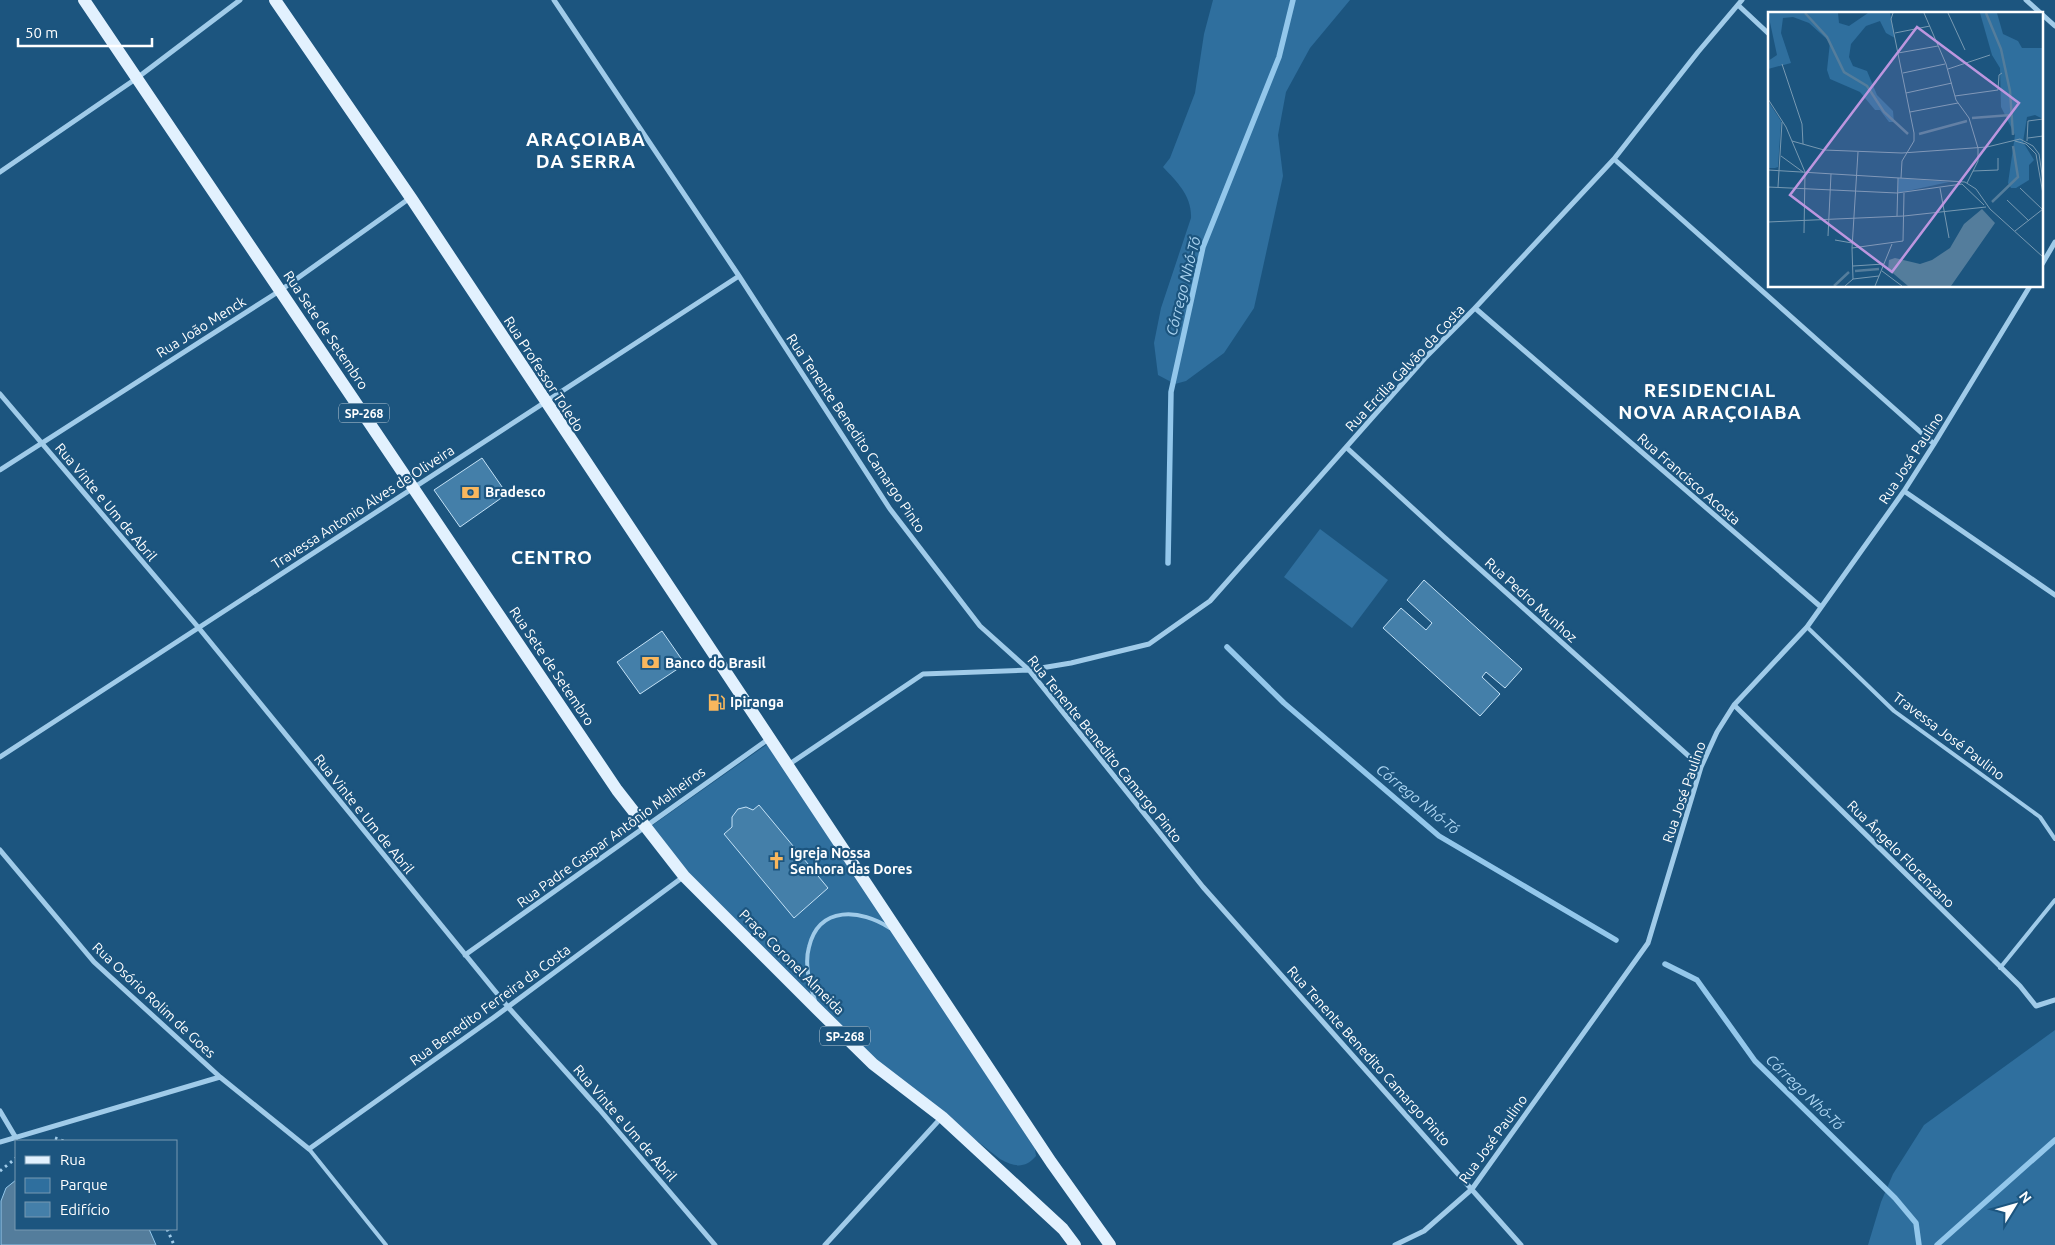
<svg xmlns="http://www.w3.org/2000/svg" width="2055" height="1245" font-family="Ubuntu,sans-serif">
  <rect width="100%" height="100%" fill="#1c557f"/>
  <path fill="#2f6f9e" d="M1213 0H1350L1310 48 1286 92 1278 135 1283 176 1254 308 1224 353 1186 381 1175 384 1158 375 1154 343 1161 308 1191 218C1192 196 1177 182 1163 167L1170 158 1195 93 1204 34Z
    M1320 529 1388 580 1352 628 1284 577Z
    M769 743 1035 1149 1036 1156C1025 1169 1014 1167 1000 1159L876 1062 687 874 650 827Z
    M2055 1030V1245H1868L1881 1202 1893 1174 1924 1125Z"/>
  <path fill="#547d9c" stroke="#93c7eb" d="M16 1180V1229H149L156 1245H1V1201L6 1188Z"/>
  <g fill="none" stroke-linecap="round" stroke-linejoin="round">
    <path stroke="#93c7eb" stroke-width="5.5" d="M1168 563 1171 392 1203 247 1279 57 1293 0
      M1227 647 1284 703 1439 836 1616 940
      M1665 964 1697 980 1755 1061 1895 1198 1916 1223 1919 1245
      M1937 1245 2055 1140"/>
  </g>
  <path fill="#447fa9" stroke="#c4e2f7" d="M482 458 507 494 460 527 434 490Z
    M1424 580 1522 669 1505 688 1486 672 1482 677 1500 694 1480 716 1383 628 1401 608 1426 630 1432 623 1407 600Z
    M662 631 685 664 640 694 617 662Z
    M759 805 828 888 794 918 724 834 732 827V817L738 809 746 807 753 810Z"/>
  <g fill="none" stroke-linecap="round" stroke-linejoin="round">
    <path stroke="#a0cbe9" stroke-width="3" stroke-dasharray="2.5 4" stroke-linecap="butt" d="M55 1138 64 1141
      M0 1171 16 1158
      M167 1229 174 1245"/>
    <path stroke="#a0cbe9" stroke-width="4" d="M1807 627 1894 711 2040 817 2055 839
      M2000 968 2055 900
      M815 1001C810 984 804 965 809 947 819 905 861 909 890 928
      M309 1149 386 1245"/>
    <path stroke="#a0cbe9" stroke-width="5" d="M554 0 739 276 890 509 980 626 1029 670 1203 887 1521 1245
      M2026 0 2055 26
      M1738 5 1769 34
      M1614 159 1934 444
      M0 172 137 78 240 0
      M2041 266 2055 242
      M1475 308 1821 607
      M0 394 198 627 508 1007 599 1109 715 1245
      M1347 448 1443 536 1701 767
      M0 470 281 290 410 198
      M1904 491 2055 595
      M1734 705 2020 986 2036 1006 2055 1000
      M0 757 739 276
      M788 765 923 674 1029 670 1071 663 1149 644 1210 601 1425 358 1475 308 1614 159 1698 52 1742 0
      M0 850 94 962 220 1077 309 1149 493 1018 683 877
      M465 955 770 738
      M0 1111 16 1138
      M0 1142 220 1077
      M825 1245 941 1118
      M1395 1245 1424 1231 1472 1189 1648 943 1701 767 1717 732 1734 705 1807 627 1904 491 1934 444 2030 286"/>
    <path stroke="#e2f1fe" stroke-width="12" d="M84 0 617 790 684 876 818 1010 873 1064 942 1117 1063 1229 1075 1245
      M275 0 411 198 1051 1162 1110 1245"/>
  </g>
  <defs>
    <symbol id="bank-bare" viewBox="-9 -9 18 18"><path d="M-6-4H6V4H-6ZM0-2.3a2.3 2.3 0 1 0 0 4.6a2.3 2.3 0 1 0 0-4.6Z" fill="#f9b75d" stroke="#1c557f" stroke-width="2.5" paint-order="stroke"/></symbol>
    <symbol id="fuel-bare" viewBox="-9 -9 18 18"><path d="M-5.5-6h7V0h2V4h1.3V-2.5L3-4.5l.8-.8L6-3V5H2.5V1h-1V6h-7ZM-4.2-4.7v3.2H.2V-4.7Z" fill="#f9b75d" stroke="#1c557f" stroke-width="2.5" paint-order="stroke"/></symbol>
    <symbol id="church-bare" viewBox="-9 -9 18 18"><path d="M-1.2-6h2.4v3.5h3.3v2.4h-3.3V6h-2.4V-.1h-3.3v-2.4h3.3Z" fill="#f9b75d" stroke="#1c557f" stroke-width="2.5" paint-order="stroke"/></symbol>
  </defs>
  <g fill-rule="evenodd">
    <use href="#bank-bare" x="458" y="480" width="25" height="25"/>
    <use href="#bank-bare" x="638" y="650" width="25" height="25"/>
    <use href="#fuel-bare" x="704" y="690" width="25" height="25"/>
    <use href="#church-bare" x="764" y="848" width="25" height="25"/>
  </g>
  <g text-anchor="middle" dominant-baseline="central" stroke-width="4.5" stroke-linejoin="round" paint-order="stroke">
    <g fill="#1c557f" stroke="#bbccd9" stroke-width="1">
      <rect x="339" y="403.5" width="50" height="19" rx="4"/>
      <rect x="820" y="1026.5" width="50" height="19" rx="4"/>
    </g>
    <g font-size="12" font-weight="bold" fill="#fff">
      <text x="364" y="413">SP-268</text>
      <text x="845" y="1036">SP-268</text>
    </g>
    <g font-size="14" fill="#fff" stroke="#1c557f">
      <text transform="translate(201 327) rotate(-32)">Rua João Menck</text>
      <text transform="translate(326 330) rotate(56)">Rua Sete de Setembro</text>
      <text transform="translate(1405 368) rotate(-47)">Rua Ercilia Galvão da Costa</text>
      <text transform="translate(544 374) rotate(57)">Rua Professor Toledo</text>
      <text transform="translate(856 433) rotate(56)">Rua Tenente Benedito Camargo Pinto</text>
      <text transform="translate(1911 458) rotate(-57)">Rua José Paulino</text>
      <text transform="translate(1689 479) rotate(41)">Rua Francisco Acosta</text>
      <text transform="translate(106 502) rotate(50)">Rua Vinte e Um de Abril</text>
      <text transform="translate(363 507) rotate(-33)">Travessa Antonio Alves de Oliveira</text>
      <text transform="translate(1531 600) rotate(42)">Rua Pedro Munhoz</text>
      <text transform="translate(552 666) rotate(56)">Rua Sete de Setembro</text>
      <text transform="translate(1949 736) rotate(37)">Travessa José Paulino</text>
      <text transform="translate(1105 749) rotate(51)">Rua Tenente Benedito Camargo Pinto</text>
      <text transform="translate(1684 792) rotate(-71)">Rua José Paulino</text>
      <text transform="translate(364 814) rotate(51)">Rua Vinte e Um de Abril</text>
      <text transform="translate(611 837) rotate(-36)">Rua Padre Gaspar Antônio Malheiros</text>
      <text transform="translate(1901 854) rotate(45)">Rua Ângelo Florenzano</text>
      <text transform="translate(792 962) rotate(45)">Praça Coronel Almeida</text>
      <text transform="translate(154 1000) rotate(43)">Rua Osório Rolim de Goes</text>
      <text transform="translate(490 1005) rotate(-36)">Rua Benedito Ferreira da Costa</text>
      <text transform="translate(1369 1056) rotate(48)">Rua Tenente Benedito Camargo Pinto</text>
      <text transform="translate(625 1123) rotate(49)">Rua Vinte e Um de Abril</text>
      <text transform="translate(1493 1139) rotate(-54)">Rua José Paulino</text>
    </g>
    <g font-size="14" font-weight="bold" fill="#fff" stroke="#1c557f" text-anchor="start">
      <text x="485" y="492">Bradesco</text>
      <text x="665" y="663">Banco do Brasil</text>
      <text x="730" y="702">Ipiranga</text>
      <text x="790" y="853">Igreja Nossa<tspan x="790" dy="16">Senhora das Dores</tspan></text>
    </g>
    <g font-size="15" font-style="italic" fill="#abd4f1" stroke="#1c557f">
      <text transform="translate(1183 286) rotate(-76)">Córrego Nhó-Tó</text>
      <text transform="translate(1418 799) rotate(39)">Córrego Nhó-Tó</text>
      <text transform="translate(1805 1092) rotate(44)">Córrego Nhó-Tó</text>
    </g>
    <g font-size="19" font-weight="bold" letter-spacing="1" fill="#fff" stroke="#1c557f">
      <text x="586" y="139">ARAÇOIABA<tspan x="586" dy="22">DA SERRA</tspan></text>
      <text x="1710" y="390">RESIDENCIAL<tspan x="1710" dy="22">NOVA ARAÇOIABA</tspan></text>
      <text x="552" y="557">CENTRO</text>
    </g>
  </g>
  <g transform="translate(1768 12)">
    <rect width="275" height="275" fill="#1c557f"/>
    <path d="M0 1H70L71 11 81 14 100 1H122L127 26 118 21 112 9 98 14 83 32 81 45 85 54 99 59 109 83 125 99 126 110H121L112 98H107L92 80 62 67 59 58 62 30 41 11 25 5 15 6 13 21 23 51 0 57V49L9 43ZM212 1H229L235 22 250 29 254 36H275V107L267 103 259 105 255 130 266 148 261 153V168L248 176H243L240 171 247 123 233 95 232 56 224 43ZM0 89 13 109 10 155 7 156H0ZM130 166 181 170 130 181Z" fill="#2f6f9e"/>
    <path d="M214 197 227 211 183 274H140L120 257 121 248 127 246 152 252 164 248 182 236 196 212Z" fill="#547d9c"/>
    <path fill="none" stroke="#547d9c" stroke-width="2.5" d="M37 1 59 25 76 60 99 74 116 100 140 122M218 1 233 37 242 79 245 123M204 106 243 103M151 122 199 109M224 190 250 165 245 134M87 259 111 257M66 274 81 260"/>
    <path fill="none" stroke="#7799b2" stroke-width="1" d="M125 1 123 7 146 121V129L134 149 133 166M156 1 178 52 188 88 201 106 210 136V149L199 171M180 1 197 38M127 21 162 14M130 41 170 34M14 52 34 112 35 132M180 57 222 43M135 61 177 52M138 81 184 71M187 84 230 78 231 63 234 61M0 87 18 115 37 160 36 221M142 100 190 91M260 126 275 124M24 129 56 138 134 141 219 135 252 127 265 134 271 142 275 169M247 129 258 132 268 142 275 182M259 129 260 109 275 107M13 144 35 160M0 158 197 170 208 177 222 197 275 245M205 159 230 158V146M0 175 129 181 194 172 216 193M10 175 14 110M172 176 181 226M252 176 274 197M239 188 261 209M129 204 130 166M0 210 136 204 218 195M247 219 275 197M60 224 63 162M67 228 84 231M84 236 135 229 136 181M85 254 116 252M114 259 134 274M85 267 84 236 90 140M77 274 85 267 111 264M107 274 124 232"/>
    <path fill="#bd96df" fill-opacity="0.15" stroke="#bd96df" stroke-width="2.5" d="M149 15 251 91 124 260 22 183Z"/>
    <rect width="275" height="275" fill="none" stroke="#fff" stroke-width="2.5"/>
  </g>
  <rect x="15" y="1140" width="162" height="90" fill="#1c557f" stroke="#7799b2"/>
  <rect x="25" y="1156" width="25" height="8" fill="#e2f1fe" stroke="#7799b2"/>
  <text x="60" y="1165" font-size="15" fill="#ffffff">Rua</text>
  <rect x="25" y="1178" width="25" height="15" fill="#2f6f9e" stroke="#7799b2"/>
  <text x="60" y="1190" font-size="15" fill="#ffffff">Parque</text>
  <rect x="25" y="1202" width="25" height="15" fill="#447fa9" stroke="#7799b2"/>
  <text x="60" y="1215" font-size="15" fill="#ffffff">Edifício</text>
  <g transform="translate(2015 1205) rotate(53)" stroke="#1c557f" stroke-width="4" paint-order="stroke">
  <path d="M0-4L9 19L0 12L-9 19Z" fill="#ffffff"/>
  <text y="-8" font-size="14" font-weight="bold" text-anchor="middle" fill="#ffffff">N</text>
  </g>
  <path d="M18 38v8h134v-8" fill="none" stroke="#ffffff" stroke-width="2.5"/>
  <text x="25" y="38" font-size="15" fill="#ffffff" stroke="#1c557f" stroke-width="4" paint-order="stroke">50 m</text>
</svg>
